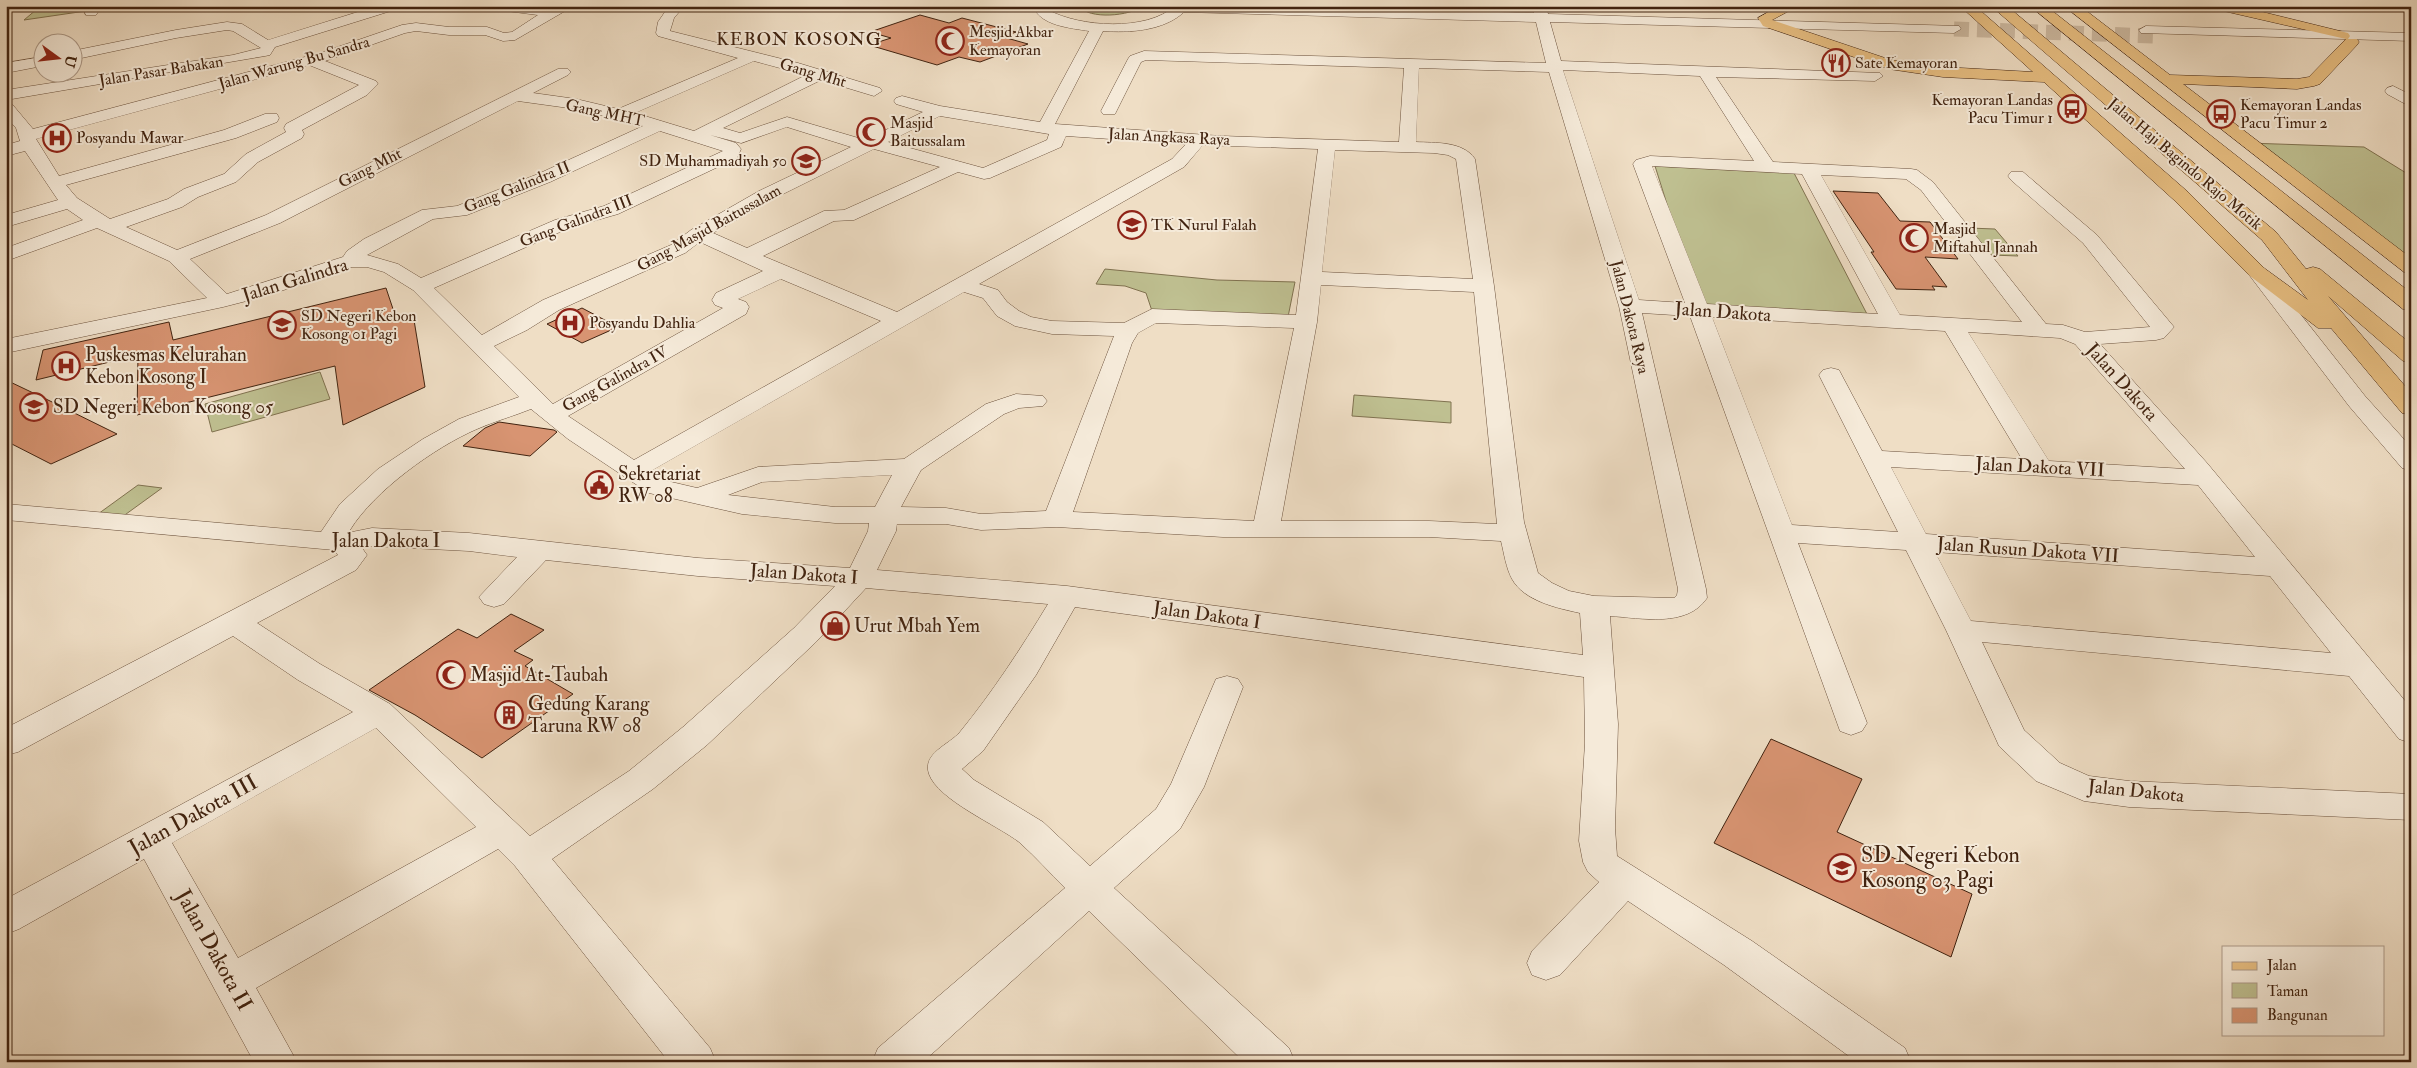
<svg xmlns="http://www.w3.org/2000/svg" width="2417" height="1068" font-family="'IM FELL Double Pica',serif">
  <rect width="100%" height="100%" fill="#efdec5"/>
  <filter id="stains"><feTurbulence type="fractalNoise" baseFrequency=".004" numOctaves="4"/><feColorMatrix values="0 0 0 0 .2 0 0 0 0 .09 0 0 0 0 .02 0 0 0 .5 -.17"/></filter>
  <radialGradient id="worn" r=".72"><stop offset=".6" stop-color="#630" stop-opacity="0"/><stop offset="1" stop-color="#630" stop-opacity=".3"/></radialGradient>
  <path fill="#bfc091" stroke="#807250" d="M64 6H120L24 20 37 9Z
    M1079 6H1143C1130 16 1089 20 1079 6Z
    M2248 143 2364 147 2411 176V269Z
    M1655 166 1794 173 1868 316 1699 306Z
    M1969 228 1995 229 2018 256 1991 255Z
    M1105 269 1217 280 1295 282 1288 317 1153 314 1146 293 1125 286 1096 284Z
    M320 372 330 399 212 432 205 404Z
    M1354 395 1451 402V423L1352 416Z
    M138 485 162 488 122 517 98 514Z"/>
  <path fill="#d89472" stroke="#412310" d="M920 15 949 23 962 18 1016 32 1003 37 1028 44 980 62 959 57 937 65 869 45 891 38 870 32Z
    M1833 191 1878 193 1900 221 1930 222 1958 259 1925 257 1947 287 1932 286 1935 290 1896 289 1871 252H1874Z
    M386 288 396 318 413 314 425 387 343 425 335 366 137 415 138 355 36 380 43 350 169 322 173 340Z
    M582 308 618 327 582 343 547 324Z
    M6 380 48 400 117 434 51 464 6 441Z
    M499 422 554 430 557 432 530 456 463 446 485 428Z
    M511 614 544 630 514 651 533 660 525 666 573 694 482 758 415 715 369 690 458 629 477 638Z
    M1771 739 1862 779 1837 832 1972 894 1951 957 1714 843Z"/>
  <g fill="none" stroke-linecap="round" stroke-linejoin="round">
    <path stroke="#ccb9a1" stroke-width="15" stroke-dasharray="15 8" stroke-linecap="butt" d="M1954 29 2155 36"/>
    <defs>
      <path id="minor" d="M82 6H96L98 12 96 15H86Z
        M377 6H399L397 9 275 47 270 55 265 56 6 100V90L233 55 261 48 233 31 227 30 176 38 72 60V51L176 30 227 22 242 24 268 40Z
        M492 6 558 7 565 11 515 40 503 41 485 35H449L416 31 405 33 325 61 376 81 378 84 367 95 302 130 304 134 302 138 258 162 236 182 198 197 182 207 126 227 177 250 266 215 558 69H568L571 72 568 75 533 93 576 99 618 109 738 58 658 36 656 33 658 22 669 6H684L674 18 670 31 798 63 880 88 882 91 874 96 821 80 723 128 740 133 787 117 865 140 923 112 896 104 894 101 896 98 902 96 940 106 1040 122 1089 31C1071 28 1040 26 1033 6H1047L1048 10C1080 27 1146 32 1175 6H1269L1534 13 1532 6H1546L1548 14 1959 26 1961 29 1954 33 1550 22 1561 61 1880 73 1883 76 1875 81 1716 77 1773 162 1911 169 1917 170 1933 182 2046 324 2063 325 2085 332 2150 327 2083 243 2011 180 2008 176 2011 172H2023L2097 235 2174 327 2164 338 2156 340 2100 344 2207 463 2411 708V743L2399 739 2349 676 1982 642 2024 730 2060 763 2089 776 2129 781 2411 794V820L2129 807 2084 801 2036 781 1999 746 1995 737 1946 630 1906 550 1798 543 1867 723 1862 731 1851 735 1840 731 1690 316 1642 313 1706 589 1707 598C1687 628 1641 618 1610 616L1618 724 1615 828 1617 856 1752 941 1905 1048 1911 1062H1857L1724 965 1628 901 1560 975 1546 980 1532 975 1527 963 1532 951 1599 882 1588 872 1583 862 1579 841 1585 743 1584 677 1075 607 1036 675 983 751 962 769 974 780 1043 822 1090 866 1156 809 1171 784 1216 679 1227 676 1238 679 1243 687 1204 787 1180 829 1114 888 1289 1048 1295 1062H1244L1089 911 923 1062H872L878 1048 1065 888C1050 873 1035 856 1019 842 997 825 938 800 929 774 922 753 949 745 960 732 992 693 1022 647 1048 604L866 588 816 642 707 745 653 789 552 859 710 1048 716 1062H669L515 866 498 849 256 988 297 1062H254L144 859 19 929 6 934V899L353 712 298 680 233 636 18 752 6 755V728L338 555 334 550 6 520V504L321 532 340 504 378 469 423 439 459 419 519 397 413 290 384 272 367 267H352L266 296 223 307 6 353V339L207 298 169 261 97 228 6 261V248L83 220 67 209 6 227V215L58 200 25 151 6 156V145L20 141 16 128 6 117V102L12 104 33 129 320 53 402 25 416 23 449 27H487L504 33 512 32 538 15 499 10ZM1184 12 1536 22 1546 63 1144 51 1130 56 1128 59 1101 111 1103 114H1115L1141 62 1146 60 1404 68 1399 142 1221 136 1055 124 1103 31C1129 33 1164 31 1184 12ZM754 61 806 75 694 131 635 113ZM309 65 359 85 286 124 284 128 286 132 246 154 224 174 184 189 168 199 110 219 77 198 66 185 236 138 277 122 279 118 277 114H265L224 130 59 176 36 139ZM1419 68 1549 72 1619 306 1678 589 1677 595 1674 598 1594 596 1569 591 1552 583 1538 573 1524 522 1494 286 1475 159C1463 141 1435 143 1416 142ZM1563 70 1700 76 1754 161 1650 156 1636 160 1633 164 1685 303 1639 300ZM518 101 576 109 643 126 538 174 457 206 422 210 364 239 347 251 343 257 227 294 190 259 280 223ZM940 116 1049 134 1047 140 983 168 888 142ZM787 127 851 147 759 191 691 230 671 245 543 300 482 335 434 288 569 228 618 214 737 158 741 149 736 143 710 135 741 143ZM660 131 723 151 604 206 555 220 421 278 398 264 367 255 433 219 467 215 550 182ZM1066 136 1186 144 1172 159 897 312 763 256 834 221 854 220 958 172 984 179 990 178 1061 147ZM1203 145 1318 149 1296 315 1152 309 1124 323 1052 321 1031 317 1019 311 1007 302 998 290 979 284 1184 167ZM874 149 940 167 844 210 824 211 747 248 713 233 773 199ZM1335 150 1434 153 1448 155 1456 159 1473 279 1322 272ZM1652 166 1802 174 1878 314 1707 304ZM1821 175 1906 179 1921 190 2022 322 1900 315ZM700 242 763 271 716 293 712 300 715 305 723 308 553 404 494 346 527 330 559 310 685 253ZM781 279 881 321 634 460 568 416 746 314 749 307 746 302 738 299ZM1321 285 1474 292 1497 524 1429 521H1281L1317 322ZM964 292 983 298 997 316 1015 326 1052 334 1114 336 1046 511 981 514 946 508 901 507 921 470 1004 414 1019 408 1043 406 1047 401 1043 396 1016 394 986 404 904 459 758 467 697 488 667 481 651 471ZM1712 317 1945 331 2022 459 1882 451 1839 370 1831 368 1823 370 1819 375 1898 532 1792 525ZM1156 323 1294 328 1254 521 1073 512 1132 343 1138 333ZM1968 332 2060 338 2075 344 2185 469 2049 461ZM531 409 568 439 649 493 742 514 835 523H869L868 531 850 568 698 558 469 533 372 528 352 532 350 530C374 491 435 447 477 429 495 421 514 416 531 409ZM1891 467 2198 485 2255 557 1926 534ZM892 475 875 507H835L728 495 762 482ZM897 524H946L981 530 1057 527 1223 537H1429L1501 541C1504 553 1506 568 1512 579 1524 601 1557 608 1580 613L1583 655 1067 586 877 570 896 531ZM372 546 469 551 517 557 479 597 484 604 494 607 504 604 546 560 698 576 835 586 794 628 683 727 629 771 530 836 390 704 320 664 257 623 356 570 367 555 362 548ZM1935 552 2270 576 2331 653 1971 621ZM376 728 476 827 238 958 172 843Z
        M2146 26 2411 33V41L2141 33 2139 30Z
        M42 57V66L6 73V63Z
        M2393 86 2411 95V107L2387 94 2385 91 2387 88Z
        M2257 266 2264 268 2365 396 2411 447V471L2402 468 2349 406 2250 276 2247 272 2250 268Z"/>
      <path id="major" d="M1779 6H1798L1772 20 1891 60 1943 67 2033 72 1960 6H1975L2188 192 2264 268 2308 300 2262 240 1991 6H2007L2276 232 2306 269 2313 267 2320 269 2411 344V363L2403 361 2328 296 2411 393V415L2402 413 2331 328H2318L2250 276 2174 200 2044 82 1943 77 1889 69 1763 26 1758 18Z
        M2030 6H2046L2411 293V310L2403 309Z
        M2064 6H2080L2170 75 2297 79 2309 77 2346 39 2215 9 2213 6H2238L2348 33 2350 36 2348 39H2357L2359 42 2357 45 2320 84 2314 86 2297 89 2183 84 2411 258V274L2404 272Z"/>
    </defs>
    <use href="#minor" stroke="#6c523d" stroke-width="1"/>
    <use href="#major" stroke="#412310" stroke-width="1"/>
    <use href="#minor" fill="#f5ead9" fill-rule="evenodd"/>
    <use href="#major" fill="#e8bf82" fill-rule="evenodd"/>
  </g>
  <defs>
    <symbol id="mosque-ring" viewBox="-11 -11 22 22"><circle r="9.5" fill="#f5ead9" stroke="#8f2418" stroke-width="1.5"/><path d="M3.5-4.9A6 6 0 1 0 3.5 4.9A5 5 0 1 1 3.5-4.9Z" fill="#8f2418"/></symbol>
    <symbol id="restaurant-ring" viewBox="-11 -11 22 22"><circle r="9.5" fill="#f5ead9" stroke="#8f2418" stroke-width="1.5"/><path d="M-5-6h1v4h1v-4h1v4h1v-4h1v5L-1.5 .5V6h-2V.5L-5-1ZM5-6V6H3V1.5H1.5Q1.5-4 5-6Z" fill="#8f2418"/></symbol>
    <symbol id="bus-ring" viewBox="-11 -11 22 22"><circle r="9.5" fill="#f5ead9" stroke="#8f2418" stroke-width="1.5"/><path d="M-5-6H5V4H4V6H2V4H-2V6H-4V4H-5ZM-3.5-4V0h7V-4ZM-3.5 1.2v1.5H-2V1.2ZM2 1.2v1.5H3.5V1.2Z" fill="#8f2418"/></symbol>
    <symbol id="hospital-ring" viewBox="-11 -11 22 22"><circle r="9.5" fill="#f5ead9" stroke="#8f2418" stroke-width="1.5"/><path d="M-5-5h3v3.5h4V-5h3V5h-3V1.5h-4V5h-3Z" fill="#8f2418"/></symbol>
    <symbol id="school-ring" viewBox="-11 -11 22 22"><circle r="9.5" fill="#f5ead9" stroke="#8f2418" stroke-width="1.5"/><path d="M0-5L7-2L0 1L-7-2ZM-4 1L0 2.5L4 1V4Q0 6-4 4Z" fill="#8f2418"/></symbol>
    <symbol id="civic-ring" viewBox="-11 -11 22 22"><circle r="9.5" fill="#f5ead9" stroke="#8f2418" stroke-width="1.5"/><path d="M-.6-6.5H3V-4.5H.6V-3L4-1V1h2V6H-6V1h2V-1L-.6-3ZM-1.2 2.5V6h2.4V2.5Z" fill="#8f2418"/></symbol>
    <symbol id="shop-ring" viewBox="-11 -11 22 22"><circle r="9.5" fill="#f5ead9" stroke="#8f2418" stroke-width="1.5"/><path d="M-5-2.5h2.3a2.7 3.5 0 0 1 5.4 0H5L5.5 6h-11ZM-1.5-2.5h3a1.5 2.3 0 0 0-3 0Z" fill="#8f2418"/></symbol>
    <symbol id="building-ring" viewBox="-11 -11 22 22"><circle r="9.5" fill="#f5ead9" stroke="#8f2418" stroke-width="1.5"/><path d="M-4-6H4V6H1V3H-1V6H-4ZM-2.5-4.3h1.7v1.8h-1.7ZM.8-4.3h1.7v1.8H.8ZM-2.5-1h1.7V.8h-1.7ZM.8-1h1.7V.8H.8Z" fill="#8f2418"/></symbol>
  </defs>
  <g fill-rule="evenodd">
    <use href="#mosque-ring" x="934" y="25" width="32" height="32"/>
    <use href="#restaurant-ring" x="1820" y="47" width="32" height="32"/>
    <use href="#bus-ring" x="2056" y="93" width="32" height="32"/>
    <use href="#bus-ring" x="2205" y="98" width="32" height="32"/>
    <use href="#mosque-ring" x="855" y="116" width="32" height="32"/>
    <use href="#hospital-ring" x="41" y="122" width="32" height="32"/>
    <use href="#school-ring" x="790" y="145" width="32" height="32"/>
    <use href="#school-ring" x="1116" y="209" width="32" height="32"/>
    <use href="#mosque-ring" x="1898" y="222" width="32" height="32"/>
    <use href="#hospital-ring" x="554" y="307" width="32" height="32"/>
    <use href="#school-ring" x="266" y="309" width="32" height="32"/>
    <use href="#hospital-ring" x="50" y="350" width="32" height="32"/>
    <use href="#school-ring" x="18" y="391" width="32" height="32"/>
    <use href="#civic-ring" x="583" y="469" width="32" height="32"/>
    <use href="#shop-ring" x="819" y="610" width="32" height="32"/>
    <use href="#mosque-ring" x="435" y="659" width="32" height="32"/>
    <use href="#building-ring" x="493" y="699" width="32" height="32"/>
    <use href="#school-ring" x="1826" y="852" width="32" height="32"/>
  </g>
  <g text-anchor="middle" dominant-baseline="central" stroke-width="4" stroke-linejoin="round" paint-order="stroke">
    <g font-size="16" fill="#412310" stroke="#f5ead9" text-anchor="start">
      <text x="969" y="32">Mesjid Akbar<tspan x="969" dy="18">Kemayoran</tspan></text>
      <text x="1855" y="63">Sate Kemayoran</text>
      <text x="2053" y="100" text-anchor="end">Kemayoran Landas<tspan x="2053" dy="18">Pacu Timur 1</tspan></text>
      <text x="2240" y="105">Kemayoran Landas<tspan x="2240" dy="18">Pacu Timur 2</tspan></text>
      <text x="890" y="123">Masjid<tspan x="890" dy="18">Baitussalam</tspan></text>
      <text x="76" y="138">Posyandu Mawar</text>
      <text x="787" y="161" text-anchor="end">SD Muhammadiyah 50</text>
      <text x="1151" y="225">TK Nurul Falah</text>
      <text x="1933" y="229">Masjid<tspan x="1933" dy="18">Miftahul Jannah</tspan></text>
      <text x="301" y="316">SD Negeri Kebon<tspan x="301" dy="18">Kosong 01 Pagi</tspan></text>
      <text x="589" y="323">Posyandu Dahlia</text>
    </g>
    <g font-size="16" fill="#412310" stroke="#f5ead9">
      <text transform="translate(294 63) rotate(-16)">Jalan Warung Bu Sandra</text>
      <text transform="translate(161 71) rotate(-9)">Jalan Pasar Babakan</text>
      <text transform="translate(813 73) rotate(16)">Gang Mht</text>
      <text transform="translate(605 113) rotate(12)">Gang MHT</text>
      <text transform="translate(1169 137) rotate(3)">Jalan Angkasa Raya</text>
      <text transform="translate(2185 164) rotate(40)">Jalan Haji Bagindo Rajo Motik</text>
      <text transform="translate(370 168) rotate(-27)">Gang Mht</text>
      <text transform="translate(517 187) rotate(-22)">Gang Galindra II</text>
      <text transform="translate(576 221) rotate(-21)">Gang Galindra III</text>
      <text transform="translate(709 228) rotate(-29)">Gang Masjid Baitussalam</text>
      <text transform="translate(1630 317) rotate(76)">Jalan Dakota Raya</text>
      <text transform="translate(615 379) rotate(-29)">Gang Galindra IV</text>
    </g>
    <g font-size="18" letter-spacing="1" fill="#412310" stroke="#f5ead9">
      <text x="799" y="39">KEBON KOSONG</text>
    </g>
    <g font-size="19" fill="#412310" stroke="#f5ead9">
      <text transform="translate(295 280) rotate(-17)">Jalan Galindra</text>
      <text transform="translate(1723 312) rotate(4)">Jalan Dakota</text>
      <text transform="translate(2122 382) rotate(48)">Jalan Dakota</text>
      <text transform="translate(2040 467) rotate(3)">Jalan Dakota VII</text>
      <text x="386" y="541">Jalan Dakota I</text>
      <text transform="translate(2028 550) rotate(4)">Jalan Rusun Dakota VII</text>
      <text transform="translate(804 574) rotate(4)">Jalan Dakota I</text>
      <text transform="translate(1207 615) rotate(8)">Jalan Dakota I</text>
      <text transform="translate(2136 791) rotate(6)">Jalan Dakota</text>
    </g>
    <g font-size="19" fill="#412310" stroke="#f5ead9" text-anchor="start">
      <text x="85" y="355">Puskesmas Kelurahan<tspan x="85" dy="22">Kebon Kosong I</tspan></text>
      <text x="53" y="407">SD Negeri Kebon Kosong 05</text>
      <text x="618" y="474">Sekretariat<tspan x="618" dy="22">RW 08</tspan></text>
      <text x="854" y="626">Urut Mbah Yem</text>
      <text x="470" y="675">Masjid At-Taubah</text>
      <text x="528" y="704">Gedung Karang<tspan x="528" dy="22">Taruna RW 08</tspan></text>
    </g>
    <g font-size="22" fill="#412310" stroke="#f5ead9">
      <text transform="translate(193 815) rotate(-29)">Jalan Dakota III</text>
      <text transform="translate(214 950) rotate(61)">Jalan Dakota II</text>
    </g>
    <g font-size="22" fill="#412310" stroke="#f5ead9" text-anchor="start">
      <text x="1861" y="855">SD Negeri Kebon<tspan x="1861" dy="25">Kosong 03 Pagi</tspan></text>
    </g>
  </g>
  <rect width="2417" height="1068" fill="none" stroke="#efdec5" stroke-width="25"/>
  <rect x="8" y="8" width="2402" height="1053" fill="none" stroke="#412310" stroke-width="2.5"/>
  <rect x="12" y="12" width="2392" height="1043" fill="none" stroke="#412310"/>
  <rect x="2222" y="946" width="162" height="90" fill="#f5ead9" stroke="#ad9a89"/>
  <rect x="2232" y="962" width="25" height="8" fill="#e8bf82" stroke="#ad9a89"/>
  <text x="2267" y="970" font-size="15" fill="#412310">Jalan</text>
  <rect x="2232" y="983" width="25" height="15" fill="#bfc091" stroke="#ad9a89"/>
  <text x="2267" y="996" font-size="15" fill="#412310">Taman</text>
  <rect x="2232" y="1008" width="25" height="15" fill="#d89472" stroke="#ad9a89"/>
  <text x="2267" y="1020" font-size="15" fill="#412310">Bangunan</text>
  <g transform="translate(58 58) rotate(105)"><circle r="24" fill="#f5ead9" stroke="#ad9a89"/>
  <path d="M0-4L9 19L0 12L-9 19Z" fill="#8f2418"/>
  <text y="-8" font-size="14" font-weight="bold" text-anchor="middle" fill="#412310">U</text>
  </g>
  <rect width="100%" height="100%" filter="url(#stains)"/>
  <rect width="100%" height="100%" fill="url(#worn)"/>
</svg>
